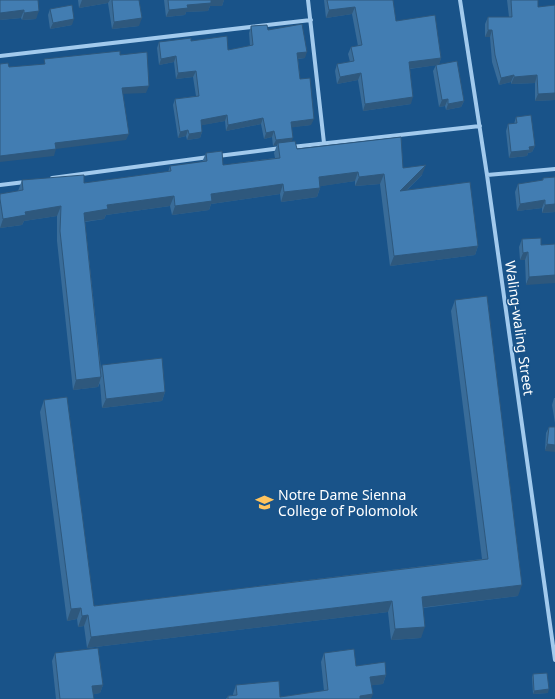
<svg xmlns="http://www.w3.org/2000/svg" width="555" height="699" font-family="'Noto Sans',sans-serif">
  <rect width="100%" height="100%" fill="#195389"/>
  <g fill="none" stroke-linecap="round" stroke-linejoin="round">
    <path stroke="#a2caed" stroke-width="4" d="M308 0 324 143
      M460 0 487 175 555 660
      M0 56 311 20
      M292 147 480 126
      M218 156 281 148
      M487 175 555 169
      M52 178 209 157
      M0 185 25 182"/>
  </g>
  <path fill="#396c99" d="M0 0H38L36 19 22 20 21 18 0 20Z
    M78 0H139V26L112 29 108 3 79 8Z
    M164 0H224L222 6H210L208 11 186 12 185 15 166 17Z
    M324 0H393L396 21 441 58 439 64 464 101 461 107 446 110 445 106 439 107 433 71 436 65 410 69 411 104 363 111 358 80 337 84 335 71 337 64 350 62 348 54 351 47 358 46 352 14 326 18Z
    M507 0H538V7L555 100 535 101V83L511 84V82L499 85 492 62 490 37H485V24L488 17H509Z
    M50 9 72 25 50 29 48 15Z
    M251 26 268 30 305 58 298 59 300 79 311 125 291 127V142L297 149 403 168 422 175 407 190 478 246 475 255 390 266 380 184 355 186V181L320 186V188L317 197 281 202 280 194 211 204 209 210 172 215 170 206 106 215 104 219 85 222 101 369 102 365 165 392 162 401 102 408 100 383 98 387 73 390 57 241V216L24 221 22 225 0 228V194L18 191 22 180 84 183 168 172 170 166 202 162 206 153 223 165 275 158 274 153 277 145 273 146 272 137 264 139 261 124 226 131 225 121 201 125 202 132 200 138 187 140 186 136 178 138 173 105 175 99 196 96 193 77 176 79 174 62 159 65 157 48 159 42 191 41 228 50 250 46 249 33Z
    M516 117 535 146 532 152 528 153 527 156 509 158 506 131 508 124H514Z
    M543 178 555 212 542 213V208L517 211 515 192 518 184 542 181Z
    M522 239 541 245 526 285 525 260H520L519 247Z
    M455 300 518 596 423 608 421 638 391 640 388 612 87 648 84 626 78 627 77 619 67 621 40 412 44 400 94 606 482 559 451 311Z
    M554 398H555V423L552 405Z
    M549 427H555L545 451 546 433Z
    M55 653 103 685 100 693 93 694 94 699H56L52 661Z
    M324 653 356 666 386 675 383 684 371 685V699H226L228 696 233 695V694L236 685 280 697 324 691 321 662Z
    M533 674 548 693 533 694 532 677Z"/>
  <path fill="#2e587d" d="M82 0H110L108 3 79 8Z
    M211 0H224L222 6H210L208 11 186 12 185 15 166 17 169 10 187 5Z
    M355 7 352 14 326 18 329 10Z
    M24 10 21 18 0 20V13Z
    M39 11 36 19 22 20 24 13Z
    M142 18 139 26 112 29 114 22Z
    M74 19 72 25 50 29 53 23Z
    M488 30H492L490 37H485Z
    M307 52 305 58 295 59 297 53Z
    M176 56 174 62 159 65 161 59Z
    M441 58 439 65 407 69 409 62Z
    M196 71 193 77 176 79 178 73Z
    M361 73 358 80 337 84 340 77Z
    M514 75 511 82 499 85 501 78Z
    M537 75 535 83 511 84 514 77Z
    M149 86 146 93 120 94 122 88Z
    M555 93V100L535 101 538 94Z
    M413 97 411 104 363 111 365 104Z
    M448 99 445 106 439 107 442 100Z
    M464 101 461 107 446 110 448 104Z
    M227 115 225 121 198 126 201 120Z
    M263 118 261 124 226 131 228 125Z
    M314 119 311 125 288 128 291 122Z
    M188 130 186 136 178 138 180 132Z
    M274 131 272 137 264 139 266 133Z
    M202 132 200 138 187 140 189 134Z
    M129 134 126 140 56 149 54 156 0 162V156L55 143Z
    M293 138 291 144 278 143 277 145 273 146 276 140Z
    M535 146 532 152 528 153 527 156 509 158 511 152 529 147Z
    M426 165 422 175 396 200 400 191Z
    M358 172 355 181 316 187 319 177Z
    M384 174 380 184 355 186 359 177Z
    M283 184 280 194 211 204 209 210 172 215 175 206 211 194Z
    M320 188 317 197 281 202 284 192Z
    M174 196 170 206 106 215 104 219 80 222 84 213 107 205Z
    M545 200 542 208 517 211 520 204Z
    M555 204V212L542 213 545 205Z
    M61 206 57 216 24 221 22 225 0 228 3 219 25 212Z
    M478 246 475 255 390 266 394 256Z
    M528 252 525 260H520L523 253Z
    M555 275V283L526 285 529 277Z
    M101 377 98 387 73 390 76 380Z
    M165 392 162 401 102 408 106 399Z
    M547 444 555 445V452L545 451Z
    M522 585 518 596 418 608 422 597Z
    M392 601 388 612 87 648 91 637Z
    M81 608 77 619 67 621 71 609Z
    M88 615 84 626 78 627 82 616Z
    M425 627 421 638 391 640 395 629Z
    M386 675 383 684 367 686 370 677Z
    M103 685 100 693 89 695 92 686Z
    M549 689 548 693 533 694 534 691Z
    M373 694 371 699H358L360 696Z"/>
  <path fill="#427db2" stroke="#2e587d" d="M0 0H38L39 11 24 13V10L0 13Z
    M112 0H139L142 18 114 22Z
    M168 0H211V3L187 5 188 8 169 10Z
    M327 0H393L396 21 435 15 441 58 409 62 413 97 365 104 361 73 340 77 337 64 354 61 351 47 362 45 355 7 329 10Z
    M511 0H538V7L555 5V93L538 94 537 75 514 77V75L501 78 495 55 492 30H488V17H512Z
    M72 5 74 19 53 23 50 9Z
    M302 24 307 52 297 53 300 79 310 78 314 119 291 122 293 138 276 140 274 131 266 133 263 118 228 125 227 115 201 120 202 132 189 134 188 130 180 132 175 99 199 96 196 71 178 73 176 56 161 59 159 42 191 38V41L227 36 228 50 253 45 251 26 267 25 268 30Z
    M120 51V55L147 52 149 86 122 88 129 134 55 143 56 149 0 156V64L8 63 9 67 45 64 44 59Z
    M457 61 464 101 448 104V99L442 100 436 65Z
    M531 115 535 146 529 147 530 150 511 152 508 124 517 123 516 117Z
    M401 137 403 168 426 165 400 191 470 182 478 246 394 256 384 174 359 177 358 172 319 177 320 188 284 192 283 184 211 194 212 201 175 206 174 196 107 205 108 209 84 213 101 377 76 380 60 231 61 206 25 212 26 215 3 219 0 199V194L23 190 22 180 84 175V183L171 171 170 166 207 161 206 153 222 151 223 165 280 158 278 143 295 141 297 149Z
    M555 177V204L545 205V200L520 204 518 184 543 180V178Z
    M541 238V245L555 244V275L529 277 528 252 523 253 522 239Z
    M487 296 522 585 422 597 425 627 395 629 392 601 91 637 88 615 82 616 81 608 71 609 44 400 67 397 94 606 488 559 455 300Z
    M162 358 165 392 106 399 102 365Z
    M549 427H555V445L547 444Z
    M98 648 103 685 92 686 94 699H60L55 653Z
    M354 649 356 666 385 662 386 675 370 677 373 694 360 696V699H228V696L237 695 236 685 279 681 280 697 328 690 324 653Z
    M547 673 549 689 534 691 533 674Z"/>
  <defs>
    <symbol id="university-bare" viewBox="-9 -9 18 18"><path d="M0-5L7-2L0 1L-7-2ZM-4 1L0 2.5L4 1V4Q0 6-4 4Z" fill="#ffc45e" stroke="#195389" stroke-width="2.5" paint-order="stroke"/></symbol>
  </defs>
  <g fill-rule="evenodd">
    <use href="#university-bare" x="252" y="490" width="25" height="25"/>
  </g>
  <g text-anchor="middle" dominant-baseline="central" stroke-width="3" stroke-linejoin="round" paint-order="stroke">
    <g font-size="14" fill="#fff" stroke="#195389">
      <text transform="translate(520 328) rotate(82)">Waling-waling Street</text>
    </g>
    <g font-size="14" fill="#fff" stroke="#195389" text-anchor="start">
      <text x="278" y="494">Notre Dame Sienna<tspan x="278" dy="16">College of Polomolok</tspan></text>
    </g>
  </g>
</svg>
